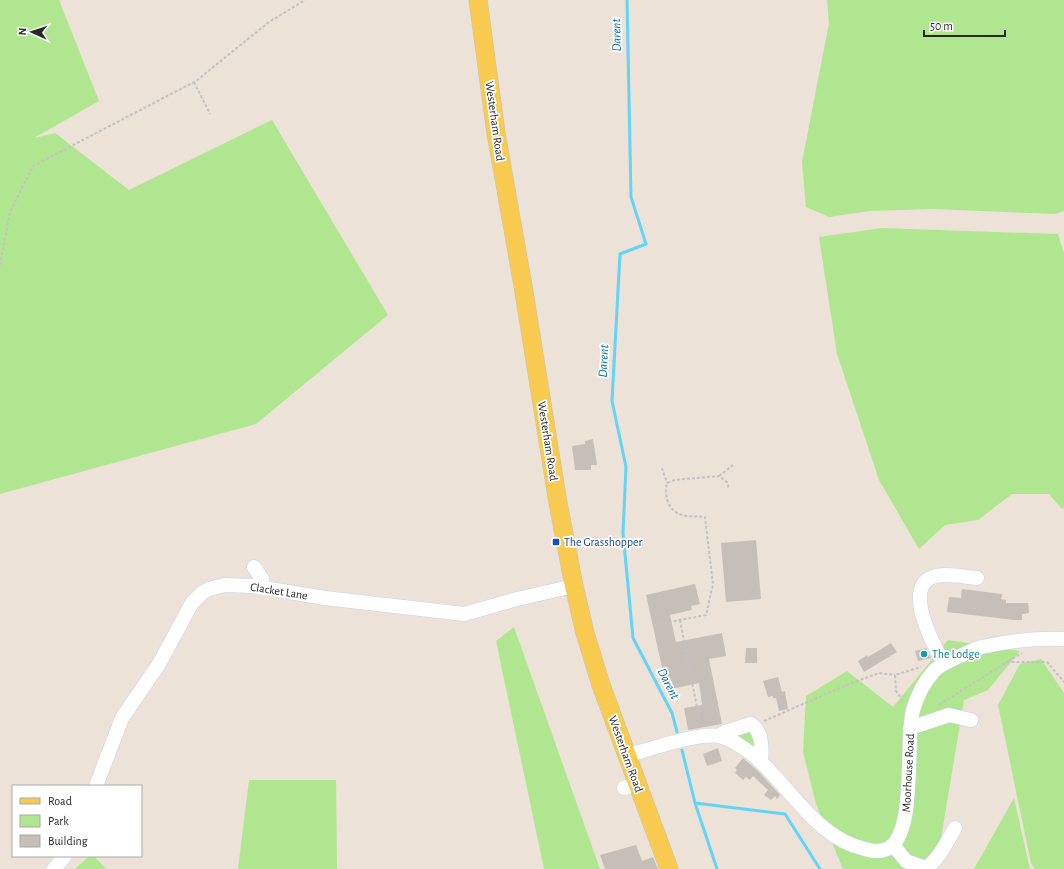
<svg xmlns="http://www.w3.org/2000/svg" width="1064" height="869" font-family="'Alegreya Sans',sans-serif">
  <rect width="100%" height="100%" fill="#ece2d8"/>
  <path fill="#b1e690" d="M0 0H59L99 101 34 138 55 133 129 190 272 120 388 315 256 424 0 494Z
    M827 0H1064V211L1055 214 932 209 870 211 829 217 806 207 802 162 829 23Z
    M882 228 1058 234 1064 253V509L1061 508 1049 494H1012L978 520 945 525 919 549 879 480 837 354 819 237Z
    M514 627 600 869H544L496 641Z
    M948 640 1020 651 988 690 964 700 936 869H843L816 804 803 752 806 696 847 671 893 707Z
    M1041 659 1064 693V869H1035L1031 863 998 705 1020 664Z
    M751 729 758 751 728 734Z
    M249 780H336L337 869H238Z
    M1014 798 1030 869H974Z
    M89 856H94L106 869H75Z"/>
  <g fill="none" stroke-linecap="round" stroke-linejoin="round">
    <path stroke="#63d4f5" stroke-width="3" d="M627 0 631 197 646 244 620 254 612 401 626 467 623 533 633 638 672 713 677 732
      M682 750 695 803 717 869
      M695 803 785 814 820 869"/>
  </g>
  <path fill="#c6bfb8" d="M593 439 597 465H591V470H575L572 446 585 444V441Z
    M756 540 761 599 726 602 721 543Z
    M695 584 700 604 691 606 692 610 670 615 676 642 722 633 726 656 709 659 722 724 688 730 684 708 702 705 699 683 667 690 646 595Z
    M962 589 1002 594 1001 599 1006 600V603H1028L1029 613 1022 614V620H1014L947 612 949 597 961 598Z
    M891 643 897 652 864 672 858 661 867 655 868 657Z
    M746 648H757V663H745Z
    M926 648 931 658 918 661 915 651Z
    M778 677 782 692 785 691 788 709 779 711 776 698H773V696L768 697 763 681Z
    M718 748 722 761 707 766 703 754Z
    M743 758 759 772 780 795 777 799 775 796 771 800 764 795 768 790 753 776 750 780 746 777 743 780 735 773 737 770 735 768Z
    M636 845 642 861 653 857 658 869H605L600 855Z"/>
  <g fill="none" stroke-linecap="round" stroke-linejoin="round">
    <defs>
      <path id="minor" d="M254 567 262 579 263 587
        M944 663C934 646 900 584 936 576 949 573 964 577 977 578
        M910 728 949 715 971 720
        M718 736 725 732 751 724C763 732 762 750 761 762
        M626 756C647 750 699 732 719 736 731 738 742 747 752 754 789 784 815 838 865 849 871 851 880 852 887 849 917 836 905 742 913 710 917 696 924 682 934 671 940 665 948 662 955 658 964 655 973 649 982 647 1008 641 1037 638 1064 639
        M96 786 122 718 159 664 192 603 202 593 209 589 225 585 252 586 325 598 464 614 517 599 574 586
        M624 788 636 784
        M894 846 906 861 926 868C939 859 947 842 955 828
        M54 869 65 856"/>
      <path id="major" d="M478 0 496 133 523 286 558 503 574 586 585 633 601 685 669 869"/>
    </defs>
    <use href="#minor" stroke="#cdd2e2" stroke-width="15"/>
    <use href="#major" stroke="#c3c3c3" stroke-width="19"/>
    <path stroke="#c3c3c3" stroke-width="2" stroke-dasharray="3 2" stroke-linecap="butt" d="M194 82 210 114
      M0 265 10 212 33 166 196 81 269 22 305 0
      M662 468 667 483
      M719 476 734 464
      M680 620 700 723
      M654 625 706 615 713 584 705 517C698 516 689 517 682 515 668 511 664 496 667 483L674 480 719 476 728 483V488
      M1008 661 1022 653
      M903 701 896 691 895 675 921 667
      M939 705 1007 662H1047L1064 682
      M764 721 849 684 879 673 895 675"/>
    <use href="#minor" stroke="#fff" stroke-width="14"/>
    <use href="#major" stroke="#f8ca50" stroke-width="18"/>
  </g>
  <rect fill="#1a4fb4" stroke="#fff" stroke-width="1.5" x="552" y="538" width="8" height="8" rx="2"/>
  <circle fill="#0f9aa8" stroke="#fff" stroke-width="1.5" cx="924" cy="654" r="4"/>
  <g text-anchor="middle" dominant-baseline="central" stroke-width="3.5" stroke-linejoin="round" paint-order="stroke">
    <g font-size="12" fill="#282828" stroke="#fff">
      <text transform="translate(495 121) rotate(82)">Westerham Road</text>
      <text transform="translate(548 441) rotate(81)">Westerham Road</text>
      <text transform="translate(279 591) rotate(9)">Clacket Lane</text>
      <text transform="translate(626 754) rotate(70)">Westerham Road</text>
      <text transform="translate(908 773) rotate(-87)">Moorhouse Road</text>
    </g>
    <g font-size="12" fill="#164399" stroke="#fff" text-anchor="start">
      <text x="564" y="542">The Grasshopper</text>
    </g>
    <g font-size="12" fill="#0d838f" stroke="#fff" text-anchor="start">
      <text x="932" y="654">The Lodge</text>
    </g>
    <g font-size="13" font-style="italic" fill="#05709e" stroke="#fff">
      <text transform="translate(617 35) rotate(-91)">Darent</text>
      <text transform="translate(604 361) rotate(-87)">Darent</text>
      <text transform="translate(668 684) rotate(63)">Darent</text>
    </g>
  </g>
  <rect x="12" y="785" width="130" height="72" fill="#ffffff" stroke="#a9a9a9"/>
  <rect x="20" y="798" width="20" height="6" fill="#f8ca50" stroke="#a9a9a9"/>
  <text x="48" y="805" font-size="12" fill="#282828">Road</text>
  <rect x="20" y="815" width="20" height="12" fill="#b1e690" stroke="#a9a9a9"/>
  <text x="48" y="825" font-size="12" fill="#282828">Park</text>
  <rect x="20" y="835" width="20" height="12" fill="#c6bfb8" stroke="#a9a9a9"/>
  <text x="48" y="845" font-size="12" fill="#282828">Building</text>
  <g transform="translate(32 32) rotate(273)" stroke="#ffffff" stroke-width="3" paint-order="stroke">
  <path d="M0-3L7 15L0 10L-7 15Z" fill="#282828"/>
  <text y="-6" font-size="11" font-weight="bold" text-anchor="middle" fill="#282828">N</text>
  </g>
  <path d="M924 30v6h81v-6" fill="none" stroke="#282828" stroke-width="2"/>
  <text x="930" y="30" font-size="12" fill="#282828" stroke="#ffffff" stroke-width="3" paint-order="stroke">50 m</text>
</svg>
